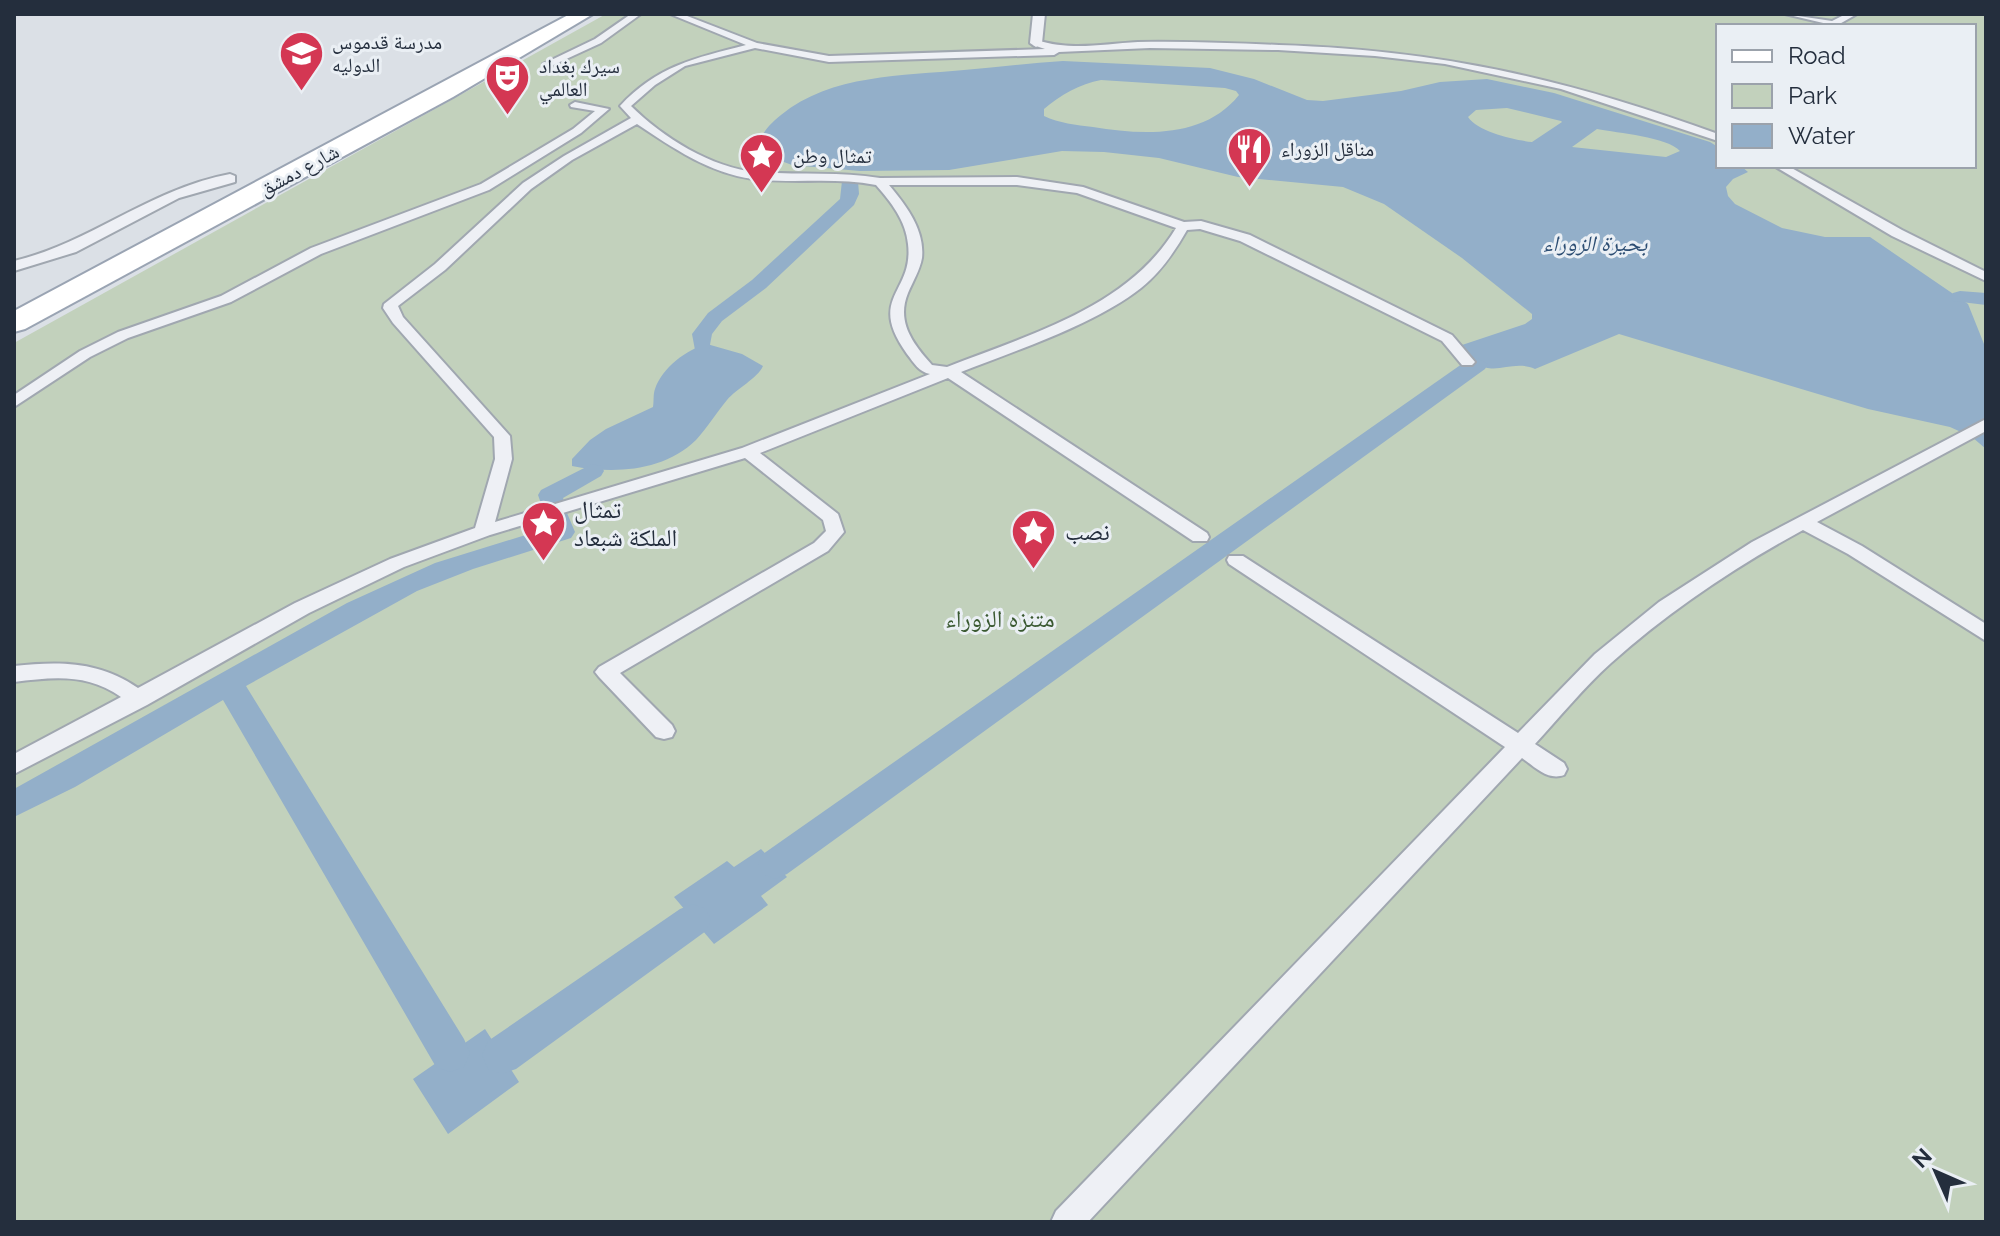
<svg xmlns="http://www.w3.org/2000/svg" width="2000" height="1236" font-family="Raleway,'Noto Naskh Arabic',sans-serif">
  <rect width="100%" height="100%" fill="#dbe0e6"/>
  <path fill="#c2d1bc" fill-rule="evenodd" d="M606 14H1986V1222H14V343ZM1718 26H1974V166H1718Z"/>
  <path fill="#93afc9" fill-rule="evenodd" d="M1063 61 1210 68 1254 79 1307 100 1323 101 1401 91 1440 82 1487 79 1554 93 1710 142 1718 147V166H1741L1748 172 1733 179 1726 187 1728 196 1735 204 1782 228 1825 237H1870L1968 304 1986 349V449L1972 437 1950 427 1868 409 1619 334 1535 369C1507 357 1488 386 1461 348L1462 345 1525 324 1532 319V314L1462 258 1384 204 1343 187 1238 177 1159 158 1104 152 1062 151 949 170 860 171 792 165 765 155 760 150C759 134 769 125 781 115 831 74 903 76 964 70 997 67 1030 63 1063 61ZM1101 80 1225 88 1236 91 1239 95C1204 139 1142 135 1093 127 1076 125 1059 123 1044 116V109C1060 95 1080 84 1101 80ZM1507 108 1561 121 1562 122 1532 142C1514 140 1478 132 1468 117L1476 110ZM1597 129C1618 133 1667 137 1680 151L1666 157 1572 147Z
    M707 344 742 354 763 366C757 379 737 388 727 400 716 413 708 427 696 440 663 472 613 474 572 466V459L590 440 606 429 653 407C654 402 653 394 655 389 662 368 687 349 707 344Z
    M761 849 787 877 761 896 768 905 714 944 674 897 727 861 734 867Z
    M485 1029 519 1082 448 1134 413 1079Z"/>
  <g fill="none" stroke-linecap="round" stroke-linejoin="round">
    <path fill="#93afc9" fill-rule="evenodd" d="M850 176 858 181 859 194 854 205 766 288 722 321 712 334 709 350H695L692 334 708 313 752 280 840 199 842 181Z
      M1960 291 1986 293V305L1953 301 1950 297 1953 293Z
      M1477 358 1488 364 1485 369 787 874 775 879 763 874 758 864 763 854 1469 359Z
      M592 464 601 466 604 471 601 476 563 498 566 506 561 512 567 513 575 532 571 538 473 569 417 591 246 686 464 1039 470 1053 464 1067 450 1072 436 1067 223 700 75 787 14 817V789L347 603 435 563 548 528 545 519 550 513 544 512 538 495 541 490Z
      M693 904 706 909 711 920 706 931 516 1069 502 1074 488 1069 482 1055 488 1041 680 909Z"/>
    <defs>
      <path id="pedestrian" d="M631 14H641L601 43 551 66 543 64 595 39Z
        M670 14H682L757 43 829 56 1045 49 1033 45 1036 40C1071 51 1103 44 1138 42 1185 41 1232 43 1279 45 1440 50 1567 79 1718 134V141L1561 89 1445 64 1375 56 1278 50 1150 48 1059 52 1054 55 829 62 755 48 685 66 655 85 631 106C662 137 712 168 756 172 797 175 839 171 880 178L1017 177 1083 187 1184 222 1201 221 1250 235 1452 335 1475 362 1472 365H1462L1442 341 1240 241 1200 229 1187 230C1175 251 1161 272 1141 288 1094 325 1017 350 961 372L1207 533 1209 537 1207 541H1193L948 378 760 453 838 514 844 532 828 551 620 673 672 725 675 731 672 737 664 739 656 737 599 677 595 672 599 667 814 543 826 531 823 520 745 458 490 535 404 567 309 613 147 705 14 774V754L121 697C87 673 53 677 14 682V666C60 661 99 661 138 688L295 603 390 559 475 528 495 459 494 437 393 323 383 308 384 304 435 264 523 183 564 156 631 118 620 106C657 66 695 58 746 45ZM637 124C673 148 709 173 753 179 794 184 835 177 876 185 891 202 906 221 908 244 914 293 866 297 907 354 914 363 919 372 930 374L742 448 495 522 512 459 510 436 403 317 398 306 445 270 531 189 572 160ZM889 185H1017L1077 193 1176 228C1128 308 1030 334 947 367L932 365C913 344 896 322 908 293 913 281 920 270 922 258 925 230 906 205 889 185Z
        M1785 14 1832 21 1846 14H1857L1836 26Z
        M575 102 609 109 581 133 489 190 321 254 231 302 128 338 90 357 14 407V395L80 351 118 332 221 296 311 248 481 184 573 129 595 111 571 107 570 105Z
        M1774 166H1788L1902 230 1986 272V281L1892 236Z
        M1986 419V431L1817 522 1862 546 1986 624V641L1848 554 1803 530C1735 567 1669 611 1611 663 1584 687 1560 717 1535 744L1564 763 1567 769 1564 775C1548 781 1535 767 1522 758L1088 1222H1051L1056 1211 1505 747 1229 564 1227 560 1229 556H1243L1518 733 1595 654 1659 602 1752 542Z"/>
      <path id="minor" d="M1033 14H1045L1042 43 1036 47 1030 43Z
        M230 174 235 176V182L179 198 76 252 14 271V261C93 242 147 190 230 174Z"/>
      <path id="primary" d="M570 14H593L453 97 25 329 14 332V311Z"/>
    </defs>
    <use href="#pedestrian" stroke="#a0a7b0" stroke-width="4"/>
    <use href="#minor" stroke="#a0a7b0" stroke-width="4"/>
    <use href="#primary" stroke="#9aa4b3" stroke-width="4"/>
    <use href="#pedestrian" fill="#eef0f5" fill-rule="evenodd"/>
    <use href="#minor" fill="#eef0f5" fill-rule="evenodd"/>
    <use href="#primary" fill="#fff" fill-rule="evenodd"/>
  </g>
  <defs>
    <symbol id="school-pin" viewBox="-11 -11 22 30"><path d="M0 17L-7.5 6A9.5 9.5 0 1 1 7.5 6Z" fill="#d43753" stroke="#eaeff4"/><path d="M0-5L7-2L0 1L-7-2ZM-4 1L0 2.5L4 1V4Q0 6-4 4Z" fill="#fff"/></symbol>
    <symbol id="theatre-pin" viewBox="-11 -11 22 30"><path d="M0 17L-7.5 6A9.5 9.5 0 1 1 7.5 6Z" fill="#d43753" stroke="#eaeff4"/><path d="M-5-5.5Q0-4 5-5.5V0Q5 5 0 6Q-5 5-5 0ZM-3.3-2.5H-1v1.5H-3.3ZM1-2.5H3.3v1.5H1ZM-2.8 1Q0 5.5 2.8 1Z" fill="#fff"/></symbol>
    <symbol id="restaurant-pin" viewBox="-11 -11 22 30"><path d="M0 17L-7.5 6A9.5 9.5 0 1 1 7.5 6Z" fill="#d43753" stroke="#eaeff4"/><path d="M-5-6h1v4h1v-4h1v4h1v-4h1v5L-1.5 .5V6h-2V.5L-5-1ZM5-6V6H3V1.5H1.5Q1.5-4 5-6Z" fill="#fff"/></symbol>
    <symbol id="sight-pin" viewBox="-11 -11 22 30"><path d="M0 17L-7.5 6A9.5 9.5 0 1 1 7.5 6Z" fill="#d43753" stroke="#eaeff4"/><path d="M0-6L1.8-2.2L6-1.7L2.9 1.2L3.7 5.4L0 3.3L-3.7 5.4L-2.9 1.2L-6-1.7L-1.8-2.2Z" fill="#fff"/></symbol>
  </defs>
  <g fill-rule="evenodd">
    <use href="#school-pin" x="276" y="28" width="51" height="69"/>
    <use href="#theatre-pin" x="482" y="52" width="51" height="69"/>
    <use href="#restaurant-pin" x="1224" y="124" width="51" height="69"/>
    <use href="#sight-pin" x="736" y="130" width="51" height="69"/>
    <use href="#sight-pin" x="518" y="498" width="51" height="69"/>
    <use href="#sight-pin" x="1008" y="506" width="51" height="69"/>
  </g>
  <g text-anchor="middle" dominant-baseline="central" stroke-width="6" stroke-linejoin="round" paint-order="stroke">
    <g font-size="20" fill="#242e3d" stroke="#eaeff4" text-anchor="start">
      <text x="332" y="42">مدرسة قدموس<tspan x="332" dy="23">الدوليه</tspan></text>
      <text x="539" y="66">سيرك بغداد<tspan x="539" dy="23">العالمي</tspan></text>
      <text x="1281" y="149">مناقل الزوراء</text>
      <text x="793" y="156">تمثال وطن</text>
    </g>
    <g font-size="20" fill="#242e3d" stroke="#eaeff4">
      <text transform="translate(299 170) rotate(-28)">شارع دمشق</text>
    </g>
    <g font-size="22" font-style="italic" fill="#2d4e73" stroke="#eaeff4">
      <text x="1595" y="243">بحيرة الزوراء</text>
    </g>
    <g font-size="24" fill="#242e3d" stroke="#eaeff4" text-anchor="start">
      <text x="574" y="509">تمثال<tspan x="574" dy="28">الملكة شبعاد</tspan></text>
      <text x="1065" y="531">نصب</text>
    </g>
    <g font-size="24" fill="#3a5931" stroke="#eaeff4">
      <text x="1000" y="618">متنزه الزوراء</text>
    </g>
  </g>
  <rect width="2000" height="1236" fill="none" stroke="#242e3d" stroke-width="32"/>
  <rect x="1716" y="24" width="260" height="144" fill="#eaeff4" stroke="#9ba2ab" stroke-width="2"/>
  <rect x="1732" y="50" width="40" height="12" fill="#ffffff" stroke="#9ba2ab" stroke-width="2"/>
  <text x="1788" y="64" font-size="24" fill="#242e3d">Road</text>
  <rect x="1732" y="84" width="40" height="24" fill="#c2d1bc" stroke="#9ba2ab" stroke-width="2"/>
  <text x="1788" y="104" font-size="24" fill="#242e3d">Park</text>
  <rect x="1732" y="124" width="40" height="24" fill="#93afc9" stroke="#9ba2ab" stroke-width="2"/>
  <text x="1788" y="144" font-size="24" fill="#242e3d">Water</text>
  <g transform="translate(1936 1172) rotate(315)" stroke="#eaeff4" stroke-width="6" paint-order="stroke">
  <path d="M0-6L14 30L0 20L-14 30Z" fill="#242e3d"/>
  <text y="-12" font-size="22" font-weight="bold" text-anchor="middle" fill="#242e3d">N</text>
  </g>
</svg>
